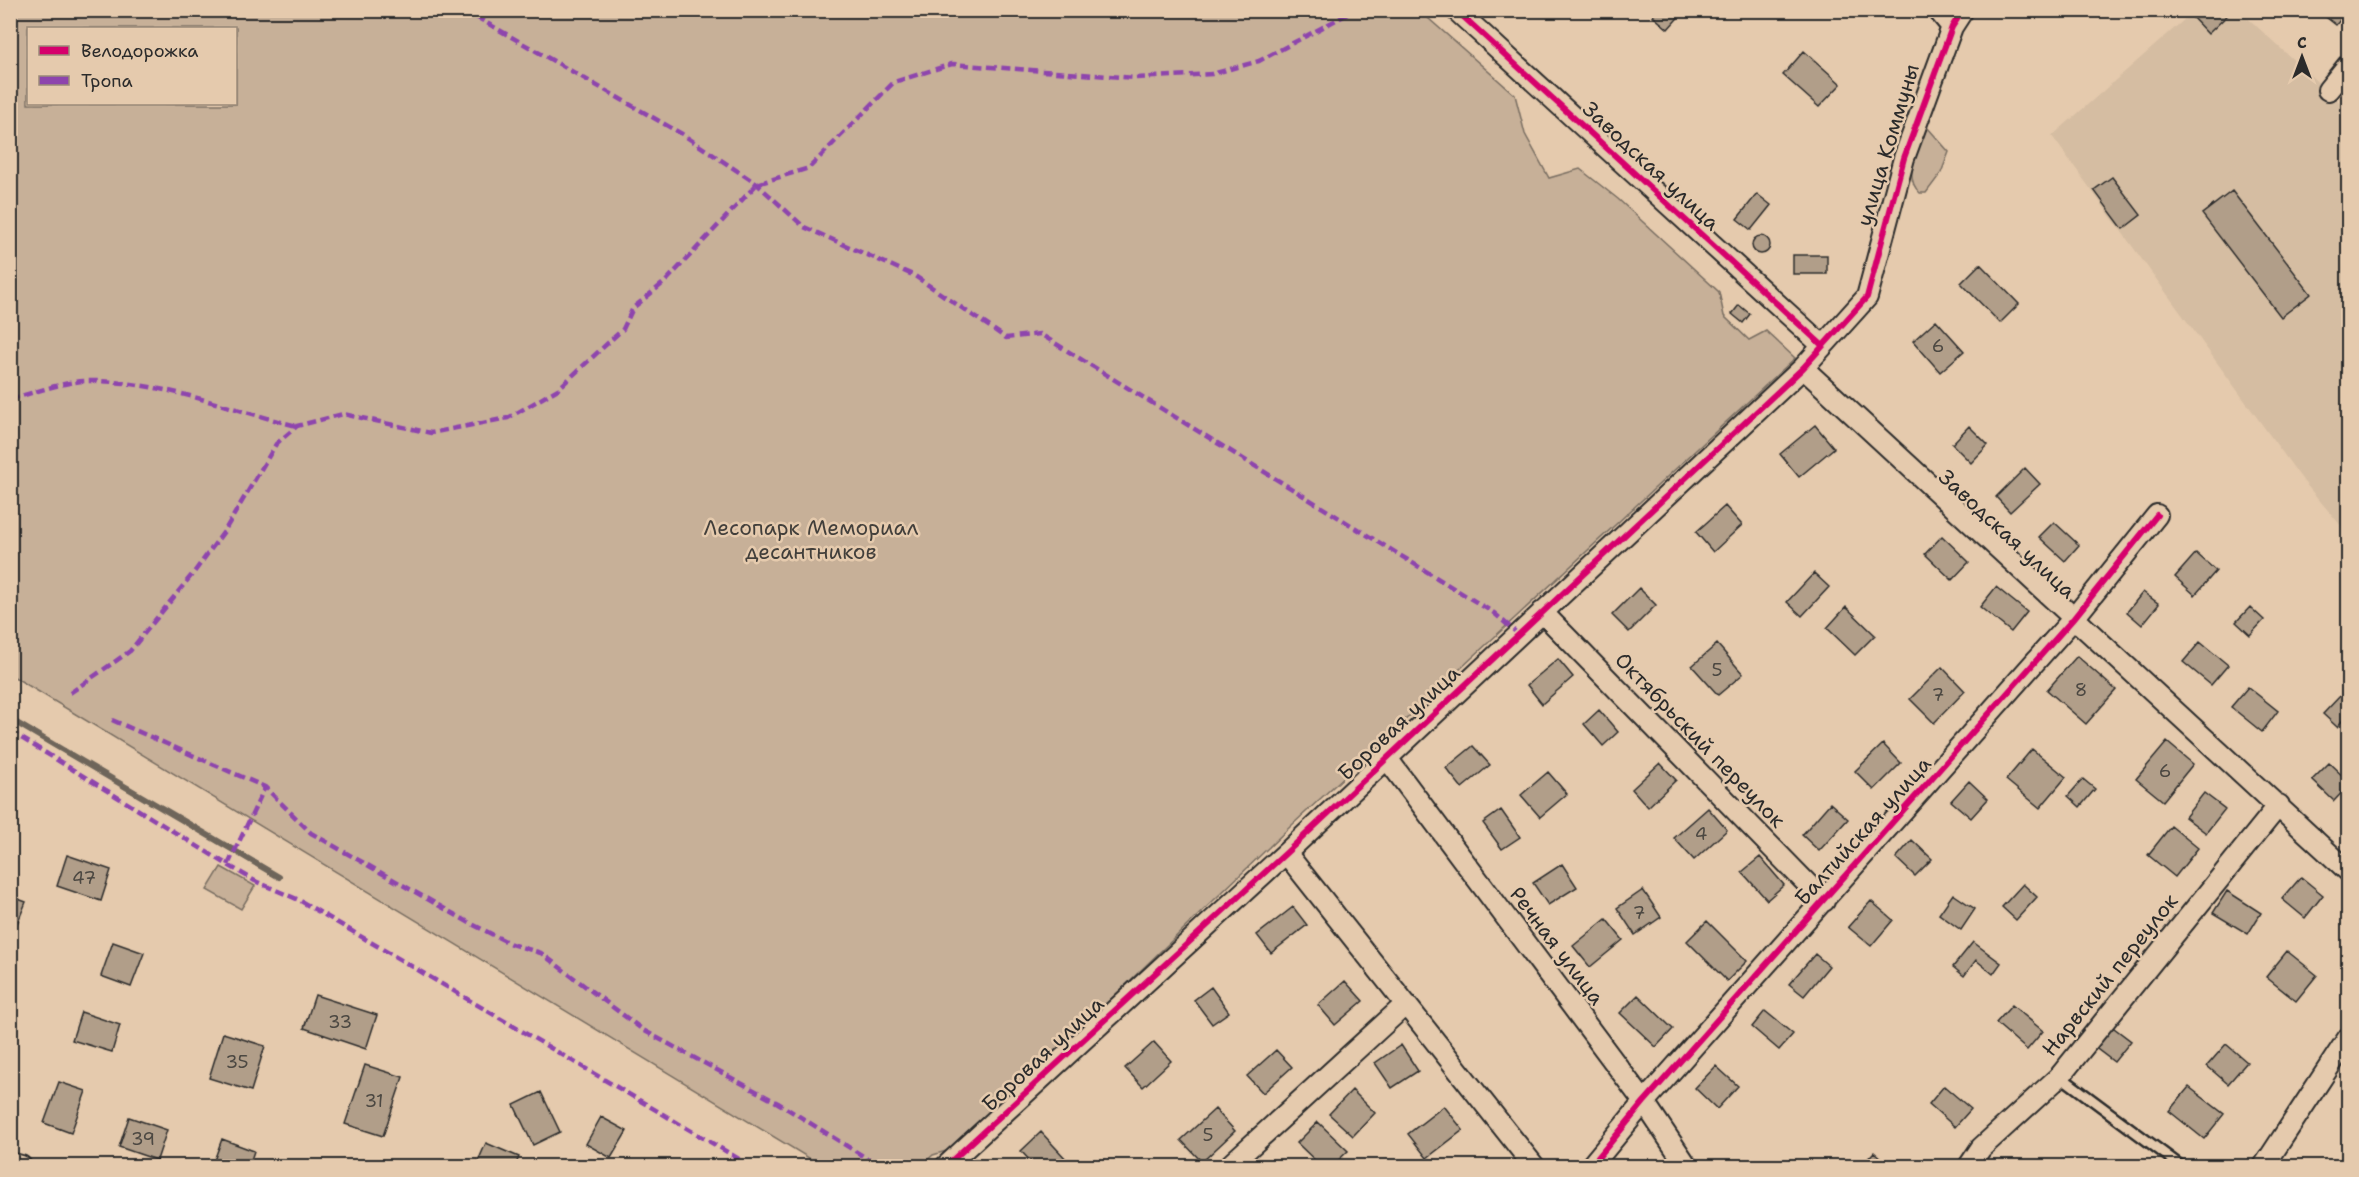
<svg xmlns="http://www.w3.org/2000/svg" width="2359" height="1177" font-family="'Shantell Sans',sans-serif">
  <rect width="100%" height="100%" fill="#e5caad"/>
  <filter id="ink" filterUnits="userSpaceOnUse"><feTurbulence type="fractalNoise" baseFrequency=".0167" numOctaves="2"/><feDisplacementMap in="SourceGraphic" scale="12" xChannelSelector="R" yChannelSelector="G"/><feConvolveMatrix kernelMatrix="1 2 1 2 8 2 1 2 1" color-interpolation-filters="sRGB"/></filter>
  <g filter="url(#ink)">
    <path fill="#d5bda2" d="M2194 11H2240L2348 110V534L2304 482 2052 136Z"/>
    <path fill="#c7b098" stroke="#796e62" stroke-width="1.5" fill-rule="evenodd" d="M10 11H1420L1515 95 1525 134 1549 178 1580 169 1618 199 1719 292 1724 316 1749 340 1766 331 1795 358 1292 825 956 1148 933 1155 921 1166H822L11 675ZM28 28H236V104H28Z
      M1927 127 1949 152 1941 173 1926 193H1920C1901 176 1920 148 1927 127Z
      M221 867 255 886 241 909 207 890Z"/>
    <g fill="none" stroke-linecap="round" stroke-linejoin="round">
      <path stroke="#6e655a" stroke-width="6" d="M10 719 279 877"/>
    </g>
    <path fill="#b19e89" stroke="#2b2b2b" stroke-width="1.5" d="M1657 10H1684V11L1668 29 1653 16Z
      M2200 10H2232V11L2208 34 2192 17Z
      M2317 10H2348L2336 25Z
      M1804 51 1841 84 1819 107 1783 75Z
      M2112 177 2141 215 2123 229 2094 190Z
      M2232 191 2311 294 2281 317 2202 214Z
      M1757 194 1771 205 1751 230 1737 219Z
      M1752 245a9 9 0 1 1 18 0a9 9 0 1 1-18 0Z
      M1793 255H1827V274H1793Z
      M1980 264 2019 304 2000 323 1961 283Z
      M1739 305 1750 314 1743 323 1732 314Z
      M1936 320 1964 351 1940 372 1913 341Z
      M1815 425 1834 448 1799 477 1780 454Z
      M1969 426 1988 445 1971 463 1952 444Z
      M2025 468 2040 484 2010 512 1996 497Z
      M1725 506 1742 525 1713 552 1696 532Z
      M2054 522 2079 545 2065 561 2039 537Z
      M1942 536 1969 562 1952 580 1925 554Z
      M2196 553 2216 571 2195 595 2175 577Z
      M1814 573 1829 587 1802 616 1787 602Z
      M1996 587 2027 612 2011 632 1980 607Z
      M1639 588 1656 605 1629 632 1612 615Z
      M2143 592 2159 604 2142 625 2127 612Z
      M1846 607 1875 635 1855 655 1827 628Z
      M2250 607 2264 620 2250 635 2236 622Z
      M2200 642 2228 665 2211 685 2183 662Z
      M1717 644 1743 674 1718 695 1692 666Z
      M2077 656 2116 690 2086 724 2047 690Z
      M1558 659 1573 677 1542 704 1527 685Z
      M1942 667 1965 691 1934 723 1910 699Z
      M2248 687 2278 711 2262 732 2231 707Z
      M2341 695 2348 702V714L2337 727 2323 714Z
      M1599 710 1618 732 1603 746 1584 724Z
      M2167 742 2193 764 2163 801 2136 779Z
      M1883 744 1901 763 1874 790 1855 771Z
      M1473 746 1490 765 1462 788 1446 768Z
      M2032 749 2066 777 2040 808 2006 780Z
      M1660 763 1676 780 1648 807 1632 789Z
      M2329 763 2348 781V786L2334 801 2312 780Z
      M1548 772 1567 794 1540 817 1521 795Z
      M2083 779 2095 789 2080 807 2068 796Z
      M1969 781 1988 799 1971 818 1951 801Z
      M2204 793 2225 809 2206 833 2185 817Z
      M1830 803 1848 819 1819 851 1802 835Z
      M1708 808 1727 830 1694 860 1674 838Z
      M1501 810 1520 837 1502 849 1483 823Z
      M2171 826 2198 848 2175 877 2148 855Z
      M1912 840 1932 859 1915 876 1896 858Z
      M67 855 111 870 101 901 57 886Z
      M1760 857 1784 885 1767 900 1742 872Z
      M1562 864 1577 887 1548 905 1533 883Z
      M2301 877 2323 895 2305 918 2282 899Z
      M2023 884 2037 897 2016 920 2002 907Z
      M1643 890 1661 917 1635 935 1617 908Z
      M2227 891 2261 913 2248 934 2213 913Z
      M1953 894 1975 909 1961 930 1939 914Z
      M10 896 26 902 10 941Z
      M1871 901 1893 920 1871 946 1848 927Z
      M1293 907 1307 925 1271 953 1257 935Z
      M1606 919 1623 940 1590 967 1573 946Z
      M1707 921 1747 961 1727 981 1687 941Z
      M113 942 144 953 131 987 101 976Z
      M1973 942 2001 963 1993 974 1976 960 1964 976 1953 967Z
      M2287 951 2317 975 2296 1001 2266 977Z
      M1815 954 1829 966 1804 996 1789 984Z
      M1345 981 1363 1001 1335 1025 1318 1005Z
      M1211 987 1229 1012 1212 1024 1194 1000Z
      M315 995 377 1015 366 1049 304 1028Z
      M1638 995 1673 1029 1656 1047 1620 1013Z
      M2012 1005 2043 1031 2027 1050 1996 1023Z
      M1765 1011 1793 1034 1779 1050 1752 1027Z
      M81 1012 120 1025 112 1052 72 1040Z
      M2110 1025 2131 1041 2114 1062 2093 1046Z
      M223 1033 265 1046 251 1091 209 1078Z
      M1154 1042 1171 1061 1143 1087 1125 1068Z
      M2226 1044 2247 1062 2228 1084 2207 1066Z
      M1401 1045 1418 1071 1392 1088 1375 1063Z
      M1276 1050 1292 1067 1263 1093 1247 1076Z
      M365 1065 403 1077 383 1136 345 1124Z
      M1716 1066 1738 1086 1717 1109 1695 1088Z
      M59 1082 86 1091 71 1133 44 1123Z
      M1944 1086 1971 1109 1955 1127 1929 1104Z
      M2189 1087 2224 1114 2204 1139 2169 1111Z
      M1352 1090 1375 1113 1353 1136 1329 1114Z
      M541 1092 560 1132 533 1145 514 1105Z
      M1444 1106 1463 1130 1427 1158 1408 1134Z
      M1215 1109 1235 1131 1202 1162 1181 1140Z
      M129 1117 167 1130 157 1160 119 1147Z
      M601 1117 627 1131 611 1158 586 1144Z
      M1318 1122 1348 1151 1332 1166H1321L1297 1143Z
      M1041 1132 1067 1160 1060 1166H1035L1021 1151Z
      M222 1139 254 1151 249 1166H212Z
      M486 1143 519 1157 515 1166H476Z
      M1874 1152 1890 1166H1861Z"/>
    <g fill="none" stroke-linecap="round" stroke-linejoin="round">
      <defs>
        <path id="service" d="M2060 1076 2181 1166"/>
        <path id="minor" d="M1456 10 1823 346
          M1938 10 1952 27
          M2328 90 2348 65
          M1803 368 2348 871
          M1542 612 1824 901
          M1386 757 1644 1102 1687 1166
          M1286 853 1534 1166
          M10 1163 21 1166
          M946 1166 1286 853 1803 368 1867 297 1904 158 1952 27 1963 10
          M1229 1166 1406 1004
          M1591 1166 1644 1102 2074 618 2157 515
          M1969 1166 1981 1148 2060 1076 2279 805
          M2264 1166 2348 1038"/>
      </defs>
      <use href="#service" stroke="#2b2b2b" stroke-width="14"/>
      <use href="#minor" stroke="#2b2b2b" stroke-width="24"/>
      <use href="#service" stroke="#e5caad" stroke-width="9"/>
      <use href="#minor" stroke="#e5caad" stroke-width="20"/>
      <path stroke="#8e44ad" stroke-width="4.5" stroke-dasharray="9 4.5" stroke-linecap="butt" d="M464 10 682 134 757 184 804 227 915 276 1006 338 1040 334 1494 613 1518 634
        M10 399C34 393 62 382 86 381 158 380 228 409 297 426
        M70 693 130 651 195 571 225 530 276 444 297 426 343 414 431 433 508 418 558 389 623 329 633 308 666 281 757 184 809 168 894 82 952 64 1134 78 1212 74 1259 61 1355 10
        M112 720 265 787 311 833 468 922 511 944 541 953 643 1030 778 1103 879 1166
        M10 731 228 865 255 881 299 900 751 1166
        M228 865 265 787"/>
      <defs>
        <path id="cycleway" d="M1456 10 1823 346
          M946 1166 1286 853 1803 368 1867 297 1904 158 1952 27 1963 10
          M1591 1166 1644 1102 2074 618 2157 515"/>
      </defs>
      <use href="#cycleway" stroke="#e5caad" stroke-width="10"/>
      <use href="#cycleway" stroke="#d6006c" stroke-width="6"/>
    </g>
  </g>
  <g text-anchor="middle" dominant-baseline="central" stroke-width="5" stroke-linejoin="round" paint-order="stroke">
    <g font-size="18" fill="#4c4842">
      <text x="1938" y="346">6</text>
      <text x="1717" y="670">5</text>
      <text x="2081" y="690">8</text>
      <text x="1938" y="695">7</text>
      <text x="2165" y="771">6</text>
      <text x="1701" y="834">4</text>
      <text x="84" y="878">47</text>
      <text x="1639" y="913">7</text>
      <text x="340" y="1022">33</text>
      <text x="237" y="1062">35</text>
      <text x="374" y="1101">31</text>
      <text x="1208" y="1135">5</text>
      <text x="143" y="1139">39</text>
    </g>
    <g font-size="21" fill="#2b2b2b" stroke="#e5caad">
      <text transform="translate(1888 145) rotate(-73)">улица Коммуны</text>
      <text transform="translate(1651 166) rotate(43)">Заводская улица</text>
      <text transform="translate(2007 534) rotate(43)">Заводская улица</text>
      <text transform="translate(1399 723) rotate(-43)">Боровая улица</text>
      <text transform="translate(1700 740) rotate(46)">Октябрьский переулок</text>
      <text transform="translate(1863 831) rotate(-48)">Балтийская улица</text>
      <text transform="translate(1557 946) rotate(53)">Речная улица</text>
      <text transform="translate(2110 975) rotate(-51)">Нарвский переулок</text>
      <text transform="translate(1043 1054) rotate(-43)">Боровая улица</text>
    </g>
    <g font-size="21" fill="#423f3b" stroke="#e5caad">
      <text x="811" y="528">Лесопарк Мемориал<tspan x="811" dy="24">десантников</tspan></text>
    </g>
  </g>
  <rect width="2359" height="1177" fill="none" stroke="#e5caad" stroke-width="36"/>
  <rect x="18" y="18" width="2323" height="1141" fill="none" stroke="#2b2b2b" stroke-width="2" filter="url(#ink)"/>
  <rect x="27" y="27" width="210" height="78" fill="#e5caad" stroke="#9b8a79" stroke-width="1.5"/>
  <rect x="39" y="46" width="30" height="9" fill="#d6006c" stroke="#9b8a79" stroke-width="1.5"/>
  <text x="81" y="57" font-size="18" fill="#2b2b2b">Велодорожка</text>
  <rect x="39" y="76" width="30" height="9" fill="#8e44ad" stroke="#9b8a79" stroke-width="1.5"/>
  <text x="81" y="87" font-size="18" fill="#2b2b2b">Тропа</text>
  <g transform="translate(2302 57)" stroke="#e5caad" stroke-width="4.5" paint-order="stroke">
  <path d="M0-4.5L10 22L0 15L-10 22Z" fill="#2b2b2b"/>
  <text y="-9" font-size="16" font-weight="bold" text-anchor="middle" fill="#2b2b2b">С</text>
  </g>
</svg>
